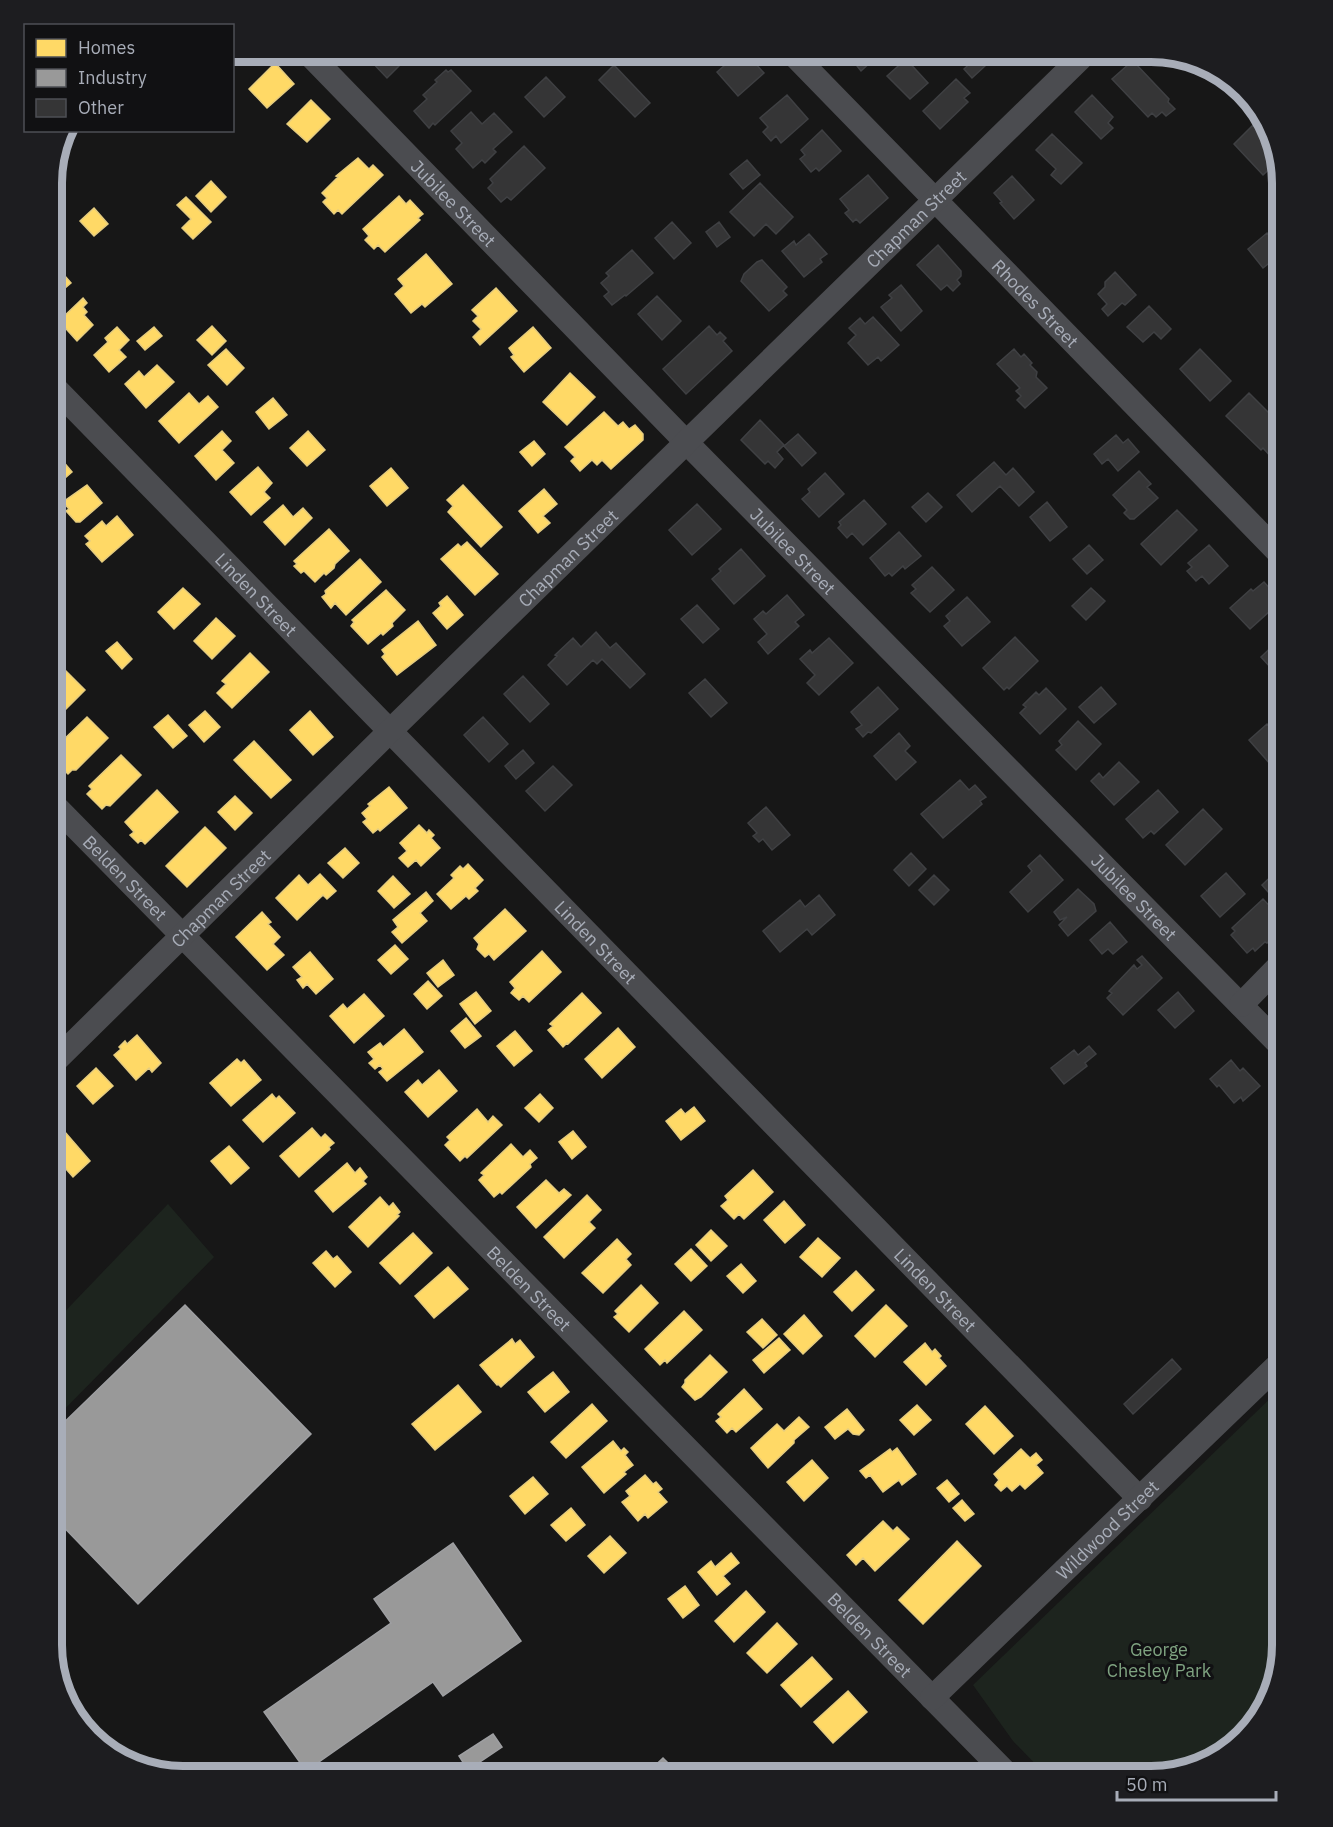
<svg xmlns="http://www.w3.org/2000/svg" width="1333" height="1827" font-family="'IBM Plex Sans',sans-serif">
  <rect width="100%" height="100%" fill="#171717"/>
  <path fill="#1d241e" d="M168 1204 214 1257 51 1423V1326Z
    M1282 1387V1645L1265 1710 1217 1758 1151 1776H1047L1013 1741 973 1685Z"/>
  <path fill="#ffd966" stroke="#e5cc7f" stroke-width="1.5" d="M275 63 294 84 267 108 249 89Z
    M311 100 330 119 307 142 287 124Z
    M358 158 369 169 373 165 383 175 342 214 338 210 334 214 323 202 327 198 322 193 338 177 336 176Z
    M211 181 226 197 211 212 196 196Z
    M399 196 406 204 410 200 423 214 418 218 420 220 385 252 378 245 374 249 365 240 369 236 363 229Z
    M186 197 211 222 193 239 182 228 191 219 177 205Z
    M94 208 108 224 94 236 80 221Z
    M426 254 452 284 425 307 422 304 411 313 395 294 404 286 398 279Z
    M55 256 62 264 58 268 71 283 51 300V259Z
    M496 288 517 311 480 345 473 337 481 329 473 321 478 316 472 310Z
    M83 298 87 303 83 307 87 312 84 315 93 325 77 341 59 321Z
    M212 326 226 341 212 355 197 340Z
    M117 327 129 340 119 350 126 357 109 372 94 355 108 342 105 338Z
    M154 327 162 336 145 350 137 341Z
    M533 327 551 348 524 372 511 357 514 355 509 348Z
    M226 349 244 368 227 385 208 365Z
    M157 365 174 382 146 408 125 384 139 371 144 377Z
    M570 373 595 397 567 425 543 402Z
    M189 393 199 404 208 396 218 407 179 443 159 421Z
    M273 398 287 415 269 429 256 412Z
    M604 412 618 426 623 422 629 429 635 425 643 434V440L611 469 602 460 597 465 592 460 580 471 571 461 575 457 565 447Z
    M222 431 231 441 222 450 234 463 216 480 195 456Z
    M308 431 325 450 307 466 290 448Z
    M534 441 545 454 532 466 520 452Z
    M56 453 72 472 51 490V457Z
    M258 467 272 483 264 492 270 498 251 515 230 492Z
    M391 468 408 488 387 506 370 486Z
    M87 485 102 503 80 522H76L66 511 69 509 63 502Z
    M463 485 502 527 481 547 448 512 453 506 447 500Z
    M544 489 557 504 543 516 550 523 538 533 519 511Z
    M283 505 293 517 303 508 312 518 285 545 264 522Z
    M117 516 133 535 102 562 86 544 90 541 85 536 102 521 106 526Z
    M329 529 349 551 335 564 334 568 326 575 324 573 315 582 304 571 301 573 294 566 297 564 294 561Z
    M467 542 498 574 475 595 441 559 458 544 461 547Z
    M360 559 381 582 346 615 335 603 331 608 322 597 326 594 325 591Z
    M183 588 200 604 174 629 158 612Z
    M386 590 405 610 392 623 393 626 383 635 381 633 368 644 351 626 354 622 352 620Z
    M447 596 463 615 447 629 433 613 441 606 439 603Z
    M216 618 235 636 212 659 194 641Z
    M418 621 436 645 397 675 382 657 385 654 382 650Z
    M117 642 132 659 122 669 106 651Z
    M250 653 269 672 232 708 217 693 226 684 222 681Z
    M58 671 62 675 66 671 85 690 51 724V677Z
    M205 711 220 727 204 742 189 725Z
    M310 711 333 737 313 755 290 730Z
    M168 715 187 736 173 748 154 727Z
    M87 717 108 738 76 770H72L68 774 53 759 58 754 53 750Z
    M254 741 291 780 271 798 234 760Z
    M121 755 141 775 110 806 106 805 102 809 87 794 92 789 89 786Z
    M389 787 407 808 380 831 378 829 373 833 363 822 367 819 362 813 370 806 368 804Z
    M157 790 178 812 145 844 141 840 138 843 130 835 134 832 125 822Z
    M235 796 252 813 235 830 218 812Z
    M419 825 427 833 429 830 434 835 431 838 440 848 421 866 416 860 408 867 399 858 407 851 400 843Z
    M205 827 226 848 187 887 166 866Z
    M345 848 359 863 343 878 328 863Z
    M468 864 483 880 475 888 478 891 469 899 466 896 451 909 437 894 454 878 451 875 460 866 463 869Z
    M320 874 336 891 327 899 323 895 297 920 276 898 299 875 308 885Z
    M393 876 410 894 394 908 378 891Z
    M51 878 62 889 51 900Z
    M426 892 433 901 420 913 427 921 402 943 392 932 398 927 393 920Z
    M505 909 526 931 494 960 489 954 485 957 477 949 479 944 474 938Z
    M262 912 271 922 268 924 280 937 273 944 284 955 267 970 236 937Z
    M395 945 408 959 391 974 378 960Z
    M542 951 561 972 529 1002 523 996 519 1000 511 993 515 988 510 982Z
    M310 952 333 979 316 994 307 984 303 988 297 980 302 977 293 967Z
    M443 960 454 975 438 987 427 973Z
    M428 981 442 996 427 1009 414 994Z
    M476 992 491 1011 475 1024 460 1004Z
    M582 993 601 1013 568 1044 567 1043 563 1047 548 1030 553 1026 550 1024Z
    M364 994 384 1016 354 1043 330 1016 343 1004 347 1009Z
    M466 1018 481 1036 465 1048 451 1031Z
    M618 1028 635 1047 602 1078 585 1059Z
    M404 1029 423 1052 387 1081 379 1072 383 1069 380 1065 375 1069 369 1063 374 1059 368 1052 380 1043 383 1047Z
    M515 1031 532 1051 514 1066 497 1046Z
    M137 1035 161 1063 152 1072 149 1068 136 1080 114 1055 121 1049 119 1047 125 1041 127 1044Z
    M237 1059 241 1063 244 1060 261 1080 231 1106 210 1083Z
    M96 1068 113 1086 93 1104 77 1086Z
    M439 1070 457 1091 428 1117 405 1092 418 1080 422 1085Z
    M272 1094 276 1099 279 1096 295 1113 263 1142 243 1120Z
    M540 1094 553 1108 539 1122 525 1108Z
    M694 1107 705 1121 681 1140 666 1121 681 1109 685 1114Z
    M477 1109 488 1122 493 1116 502 1125 467 1158 465 1156 460 1161 445 1145 450 1140 447 1137Z
    M58 1124 90 1161 73 1177 51 1152V1130Z
    M312 1128 321 1138 325 1134 334 1143 329 1147 330 1149 299 1177 280 1156Z
    M573 1131 586 1147 572 1159 559 1142Z
    M511 1144 523 1157 530 1150 537 1158 530 1164 531 1167 502 1194 500 1192 494 1197 479 1180 484 1175 481 1173Z
    M229 1146 249 1168 231 1184 211 1161Z
    M347 1163 355 1173 360 1168 367 1177 363 1181 366 1184 333 1212 315 1191Z
    M753 1170 773 1192 744 1219 739 1214 734 1219 721 1206 728 1200 725 1196Z
    M546 1180 559 1193 564 1189 571 1195 536 1228 517 1207Z
    M587 1195 601 1210 589 1222 595 1228 564 1258 544 1237Z
    M380 1197 389 1207 393 1203 400 1212 397 1215 399 1216 368 1247 349 1227Z
    M784 1201 805 1225 785 1243 764 1220Z
    M711 1230 727 1246 711 1261 696 1245Z
    M413 1233 432 1253 400 1284 380 1263Z
    M818 1238 840 1258 822 1277 800 1257Z
    M617 1239 631 1254 626 1259 631 1265 603 1293 582 1273Z
    M691 1249 707 1266 691 1281 675 1264Z
    M326 1251 333 1259 337 1256 351 1272 335 1287 313 1263Z
    M741 1264 756 1281 743 1293 727 1276Z
    M448 1267 468 1289 434 1318 415 1296Z
    M856 1271 874 1290 852 1311 834 1292Z
    M641 1285 658 1303 629 1332 614 1317 618 1314 615 1311Z
    M886 1305 907 1326 875 1357 855 1336Z
    M684 1311 702 1330 667 1363 665 1360 660 1365 645 1349Z
    M804 1315 822 1336 803 1354 784 1334Z
    M762 1319 777 1335 763 1348 747 1332Z
    M779 1338 790 1350 764 1373 753 1360Z
    M512 1339 515 1344 520 1340 534 1357 501 1387 498 1384 497 1385 480 1365Z
    M925 1343 932 1352 935 1349 941 1356 939 1358 946 1366 926 1385 904 1362Z
    M710 1355 727 1372 701 1397 695 1400 682 1387 685 1383V1380Z
    M553 1372 569 1392 545 1412 528 1392Z
    M458 1385 481 1412 435 1450 412 1424Z
    M744 1389 762 1409 736 1432 732 1428 727 1433 716 1421 721 1417 718 1414Z
    M592 1404 607 1421 566 1458 551 1442Z
    M917 1405 931 1420 914 1435 900 1420Z
    M985 1406 1013 1436 994 1454 966 1424Z
    M847 1409 864 1430 859 1435 853 1434 848 1429 835 1439 825 1427Z
    M799 1417 809 1427 794 1440V1443L768 1468 751 1448 777 1424 784 1431Z
    M613 1441 621 1451 624 1448 628 1452 625 1455 633 1465 624 1472 626 1474 604 1493 582 1467Z
    M897 1448 916 1474 902 1485 899 1480 883 1492 870 1475 866 1478 860 1471 890 1449 892 1452Z
    M1021 1449 1030 1458 1036 1453 1042 1460 1036 1465 1043 1473 1025 1489 1020 1484 1012 1491 1007 1486 1001 1491 995 1485 999 1480 994 1474Z
    M812 1460 828 1478 804 1501 787 1482Z
    M645 1475 653 1484 656 1482 662 1489 658 1492 667 1502 648 1518 645 1514 638 1521 622 1502 630 1496 626 1491Z
    M533 1477 548 1494 525 1514 510 1496Z
    M947 1480 959 1494 949 1502 937 1488Z
    M962 1500 974 1514 965 1521 953 1508Z
    M571 1508 585 1525 566 1541 551 1525Z
    M883 1521 893 1531 897 1527 909 1539 875 1571 863 1558 856 1565 847 1555Z
    M610 1536 626 1553 604 1573 588 1556Z
    M957 1541 981 1566 923 1624 899 1600Z
    M731 1553 739 1563 723 1576 730 1584 717 1595 698 1572 711 1561 715 1567Z
    M685 1586 699 1605 683 1618 668 1599Z
    M746 1591 765 1612 734 1642 715 1621Z
    M777 1623 797 1644 767 1673 747 1653Z
    M812 1657 832 1679 801 1707 781 1685Z
    M848 1691 867 1712 833 1743 814 1722Z"/>
  <path fill="#999" stroke="#9e9fa2" stroke-width="1.5" d="M185 1305 311 1434 138 1604 51 1514V1435Z
    M453 1543 521 1641 443 1696 433 1682 306 1771 264 1712 391 1623 374 1599Z
    M493 1734 502 1747 468 1770 459 1756Z
    M663 1758 681 1776H644Z"/>
  <path fill="#353536" stroke="#3f4043" stroke-width="1.5" d="M377 51H411L412 53 387 78 369 59Z
    M741 51H744L764 73 738 96 717 72Z
    M845 51H883L861 71Z
    M977 57 985 66 972 78 964 69Z
    M906 59 928 83 910 99 887 76Z
    M1134 62 1169 99 1168 102 1175 109 1166 116 1162 112 1156 117 1152 113 1148 117 1112 79 1130 63 1131 64Z
    M614 65 650 103 635 117 599 80Z
    M446 70 448 72 451 70 471 91 435 125 433 123 429 128 414 111 427 99 423 95 437 82 435 80Z
    M546 77 565 97 544 117 525 97Z
    M956 79 970 93 964 98 968 102 940 129 923 111Z
    M787 95 808 119 781 143 776 136 771 141 763 132 768 127 760 118Z
    M1092 95 1113 117 1108 123 1113 128 1101 139 1075 112Z
    M471 112 482 124 494 113 512 132 493 149 496 152 485 163 482 160 473 168 456 149 462 143 451 131Z
    M1253 125 1272 144 1277 162 1263 175 1234 144Z
    M822 130 841 151 819 171 816 168 811 172 800 159 805 155 801 150Z
    M1052 134 1082 163 1061 184 1051 175 1056 169 1036 150Z
    M524 146 545 168 511 200 507 197 501 202 488 188 493 183 490 179Z
    M747 160 760 175 743 189 730 174Z
    M868 175 888 198 860 223 856 219 853 222 845 213 849 210 840 199Z
    M1012 176 1034 200 1014 219 1000 203 1002 202 994 193Z
    M760 183 793 217 776 234 766 224 754 236 730 212Z
    M672 222 691 243 674 259 655 238Z
    M719 222 730 237 717 247 706 232Z
    M1267 233 1282 253 1263 268 1248 249Z
    M809 234 827 254 820 259 822 262 804 277 782 251 794 241 796 245Z
    M938 245 961 271V276L957 280 960 284 953 291 947 285 941 290 917 265Z
    M632 250 653 273 626 296 625 295 612 305 604 296 609 292 601 283 609 276 606 273Z
    M762 260 787 287 783 291 787 295 769 311 741 281 744 274 757 262Z
    M1115 272 1136 295 1125 305 1122 303 1108 316 1102 309 1107 304 1098 294 1105 287V282Z
    M901 285 922 311 901 331 881 307 892 298 889 295Z
    M657 296 681 321 662 340 638 314Z
    M1149 306 1171 329 1161 339 1154 332 1143 342 1127 327Z
    M873 317 899 345 881 361 878 357 868 365 848 343 856 335 849 328 860 318 865 324Z
    M709 326 717 335 720 332 726 338 723 341 732 351 686 394 663 369Z
    M1014 349 1021 357 1024 354 1032 363 1030 365 1037 372 1036 377 1047 388 1025 408 1017 400 1021 396 1016 391 1020 388 997 364Z
    M1200 349 1231 381 1210 401 1180 369Z
    M1249 393 1282 426V450L1273 459 1263 448 1261 450 1226 416Z
    M760 420 784 445 777 452 783 459 775 468 768 461 765 464 741 440Z
    M798 434 816 453 802 466 784 446Z
    M1116 435 1123 443 1128 439 1139 452 1118 471 1108 459 1102 464 1094 454Z
    M994 462 1006 475 1013 468 1034 492 1019 506 1000 486 972 512 957 495Z
    M1139 471 1151 484 1147 487 1158 498 1134 519H1130L1124 513 1127 510 1113 495Z
    M825 473 844 494 819 517 802 499 810 492 808 489Z
    M928 493 942 507 926 522 912 507Z
    M864 500 886 524 863 545 852 533 847 538 838 528 841 525 839 522Z
    M1047 502 1067 527 1050 541 1030 517Z
    M697 504 721 529 692 555 669 530Z
    M1177 510 1197 530 1161 565 1141 544Z
    M899 532 921 556 905 569 903 566 892 576 889 573 885 576 870 558Z
    M1089 545 1103 560 1087 574 1073 559Z
    M1209 545 1228 566 1209 584 1202 576 1196 581 1187 571 1192 567 1188 563Z
    M741 549 765 576 734 604 712 579 721 571 719 569Z
    M932 567 954 590 930 612 911 593 916 589 912 585Z
    M1264 582 1281 601 1250 629 1230 608 1251 589 1253 591Z
    M1091 588 1105 601 1086 620 1072 606Z
    M787 595 804 615 795 622 799 626 768 654 758 642 767 634 754 619 763 611 766 614Z
    M967 597 990 622 962 646 944 626 950 621 946 616Z
    M697 605 719 629 703 643 681 619Z
    M596 632 610 648 616 643 645 674 630 688 602 659 597 664 593 660 567 685 548 665 557 656 555 655 573 638 581 647Z
    M1015 637 1038 661 1009 689 1007 687 1004 690 983 668Z
    M1282 637V679H1281L1261 657Z
    M829 638 853 663 819 695 807 683 815 675 800 659 810 650 812 653Z
    M523 676 549 704 530 722 504 694Z
    M705 679 727 703 711 717 689 693Z
    M878 687 898 709 871 733 868 732 863 737 856 729 862 725 851 712Z
    M1101 687 1116 704 1094 723 1079 707Z
    M1046 688 1066 709 1040 734 1020 713 1026 707 1023 705 1036 692 1039 695Z
    M483 717 508 744 489 762 464 735Z
    M1078 721 1101 744 1076 770 1056 750 1062 745 1059 741Z
    M1267 724 1282 741V756L1271 765 1249 740Z
    M899 733 910 746 905 751 916 762 896 780 874 756Z
    M523 750 534 763 516 779 505 766Z
    M1119 762 1139 782 1114 805 1091 781 1099 773 1103 778Z
    M553 766 572 785 545 811 526 791Z
    M960 780 969 790 975 785 986 797 980 801 982 804 943 838 921 814Z
    M1158 790 1178 812 1154 834 1151 831 1143 838 1126 819Z
    M766 807 790 835 772 850 763 839 759 842 753 836 757 833 748 823Z
    M1203 809 1222 829 1185 865 1166 845Z
    M911 853 926 869 909 886 894 870Z
    M1040 855 1063 880 1028 912 1010 892 1032 871 1028 866Z
    M1278 870 1282 874V897L1277 902 1262 885Z
    M1226 873 1245 894 1220 917 1201 896Z
    M934 875 949 890 934 905 919 890Z
    M1078 889 1094 904 1096 911 1068 936 1059 925 1067 917 1060 920 1054 912Z
    M819 895 835 915 812 935 807 929 780 952 763 931 800 900 805 907Z
    M1263 899 1282 919V925L1275 931 1277 933 1267 943 1265 942 1255 951 1253 948 1247 953 1231 935 1235 931 1232 928Z
    M1110 922 1127 942 1113 954 1108 949 1102 954 1090 940Z
    M1142 956 1162 978 1123 1015 1107 998 1112 993 1109 991 1134 965 1137 969 1142 965 1137 960Z
    M1178 992 1194 1011 1175 1028 1158 1010Z
    M1089 1046 1096 1054 1085 1063 1087 1066 1064 1084 1051 1068 1074 1050 1078 1055Z
    M1231 1060 1240 1071 1243 1068 1260 1086 1243 1101 1241 1097 1234 1103 1219 1085 1217 1087 1210 1079Z
    M1282 1098V1123L1270 1109Z
    M1172 1359 1181 1369 1133 1414 1124 1404Z"/>
  <g fill="none" stroke-linecap="round" stroke-linejoin="round">
    <g stroke="#4b4c50" stroke-width="24">
      <path id="s1" d="M306 51 686 442 1282 1047"/>
      <path id="s2" d="M790 51 1282 556"/>
      <path id="s3" d="M51 384 1140 1499"/>
      <path id="s4" d="M51 802 1009 1776"/>
      <path d="M1241 1005 1282 963"/>
      <path id="s5" d="M51 1065 391 730 1088 51"/>
      <path id="s6" d="M932 1698 1282 1361"/>
    </g>
  </g>
  <g text-anchor="middle" dominant-baseline="central" stroke-width="6" stroke-linejoin="round" paint-order="stroke">
    <g font-size="18" fill="#a8adb8" stroke="#111113">
      <text stroke="none"><textPath href="#s1" startOffset="212">Jubilee Street</textPath></text>
      <text stroke="none"><textPath href="#s5" startOffset="1210">Chapman Street</textPath></text>
      <text stroke="none"><textPath href="#s2" startOffset="352">Rhodes Street</textPath></text>
      <text stroke="none"><textPath href="#s1" startOffset="698">Jubilee Street</textPath></text>
      <text stroke="none"><textPath href="#s5" startOffset="724">Chapman Street</textPath></text>
      <text stroke="none"><textPath href="#s3" startOffset="294">Linden Street</textPath></text>
      <text stroke="none"><textPath href="#s4" startOffset="106">Belden Street</textPath></text>
      <text stroke="none"><textPath href="#s1" startOffset="1184">Jubilee Street</textPath></text>
      <text stroke="none"><textPath href="#s5" startOffset="238">Chapman Street</textPath></text>
      <text stroke="none"><textPath href="#s3" startOffset="780">Linden Street</textPath></text>
      <text stroke="none"><textPath href="#s4" startOffset="682">Belden Street</textPath></text>
      <text stroke="none"><textPath href="#s3" startOffset="1266">Linden Street</textPath></text>
      <text stroke="none"><textPath href="#s6" startOffset="243">Wildwood Street</textPath></text>
      <text stroke="none"><textPath href="#s4" startOffset="1168">Belden Street</textPath></text>
    </g>
    <g font-size="18" fill="#7fa381" stroke="#111113">
      <text x="1159" y="1649">George<tspan x="1159" dy="21">Chesley Park</tspan></text>
    </g>
  </g>
  <path d="M0 0H1333V1827H0ZM183 62H1151A121 121 0 0 1 1272 183V1645A121 121 0 0 1 1151 1766H183A121 121 0 0 1 62 1645V183A121 121 0 0 1 183 62Z" fill="#1d1d20" fill-rule="evenodd"/>
  <path fill="none" stroke="#a8adb8" stroke-width="8" d="M183 62H1151A121 121 0 0 1 1272 183V1645A121 121 0 0 1 1151 1766H183A121 121 0 0 1 62 1645V183A121 121 0 0 1 183 62Z"/>
  <rect x="24" y="24" width="210" height="108" fill="#111113" stroke="#4d4f55" stroke-width="1.5"/>
  <rect x="36" y="39" width="30" height="18" fill="#ffd966" stroke="#4d4f55" stroke-width="1.5"/>
  <text x="78" y="54" font-size="18" fill="#a8adb8">Homes</text>
  <rect x="36" y="69" width="30" height="18" fill="#999999" stroke="#4d4f55" stroke-width="1.5"/>
  <text x="78" y="84" font-size="18" fill="#a8adb8">Industry</text>
  <rect x="36" y="99" width="30" height="18" fill="#353536" stroke="#4d4f55" stroke-width="1.5"/>
  <text x="78" y="114" font-size="18" fill="#a8adb8">Other</text>
  <path d="M1117 1791v9h159v-9" fill="none" stroke="#a8adb8" stroke-width="3"/>
  <text x="1126" y="1791" font-size="18" fill="#a8adb8" stroke="#111113" stroke-width="4.5" paint-order="stroke">50 m</text>
</svg>
